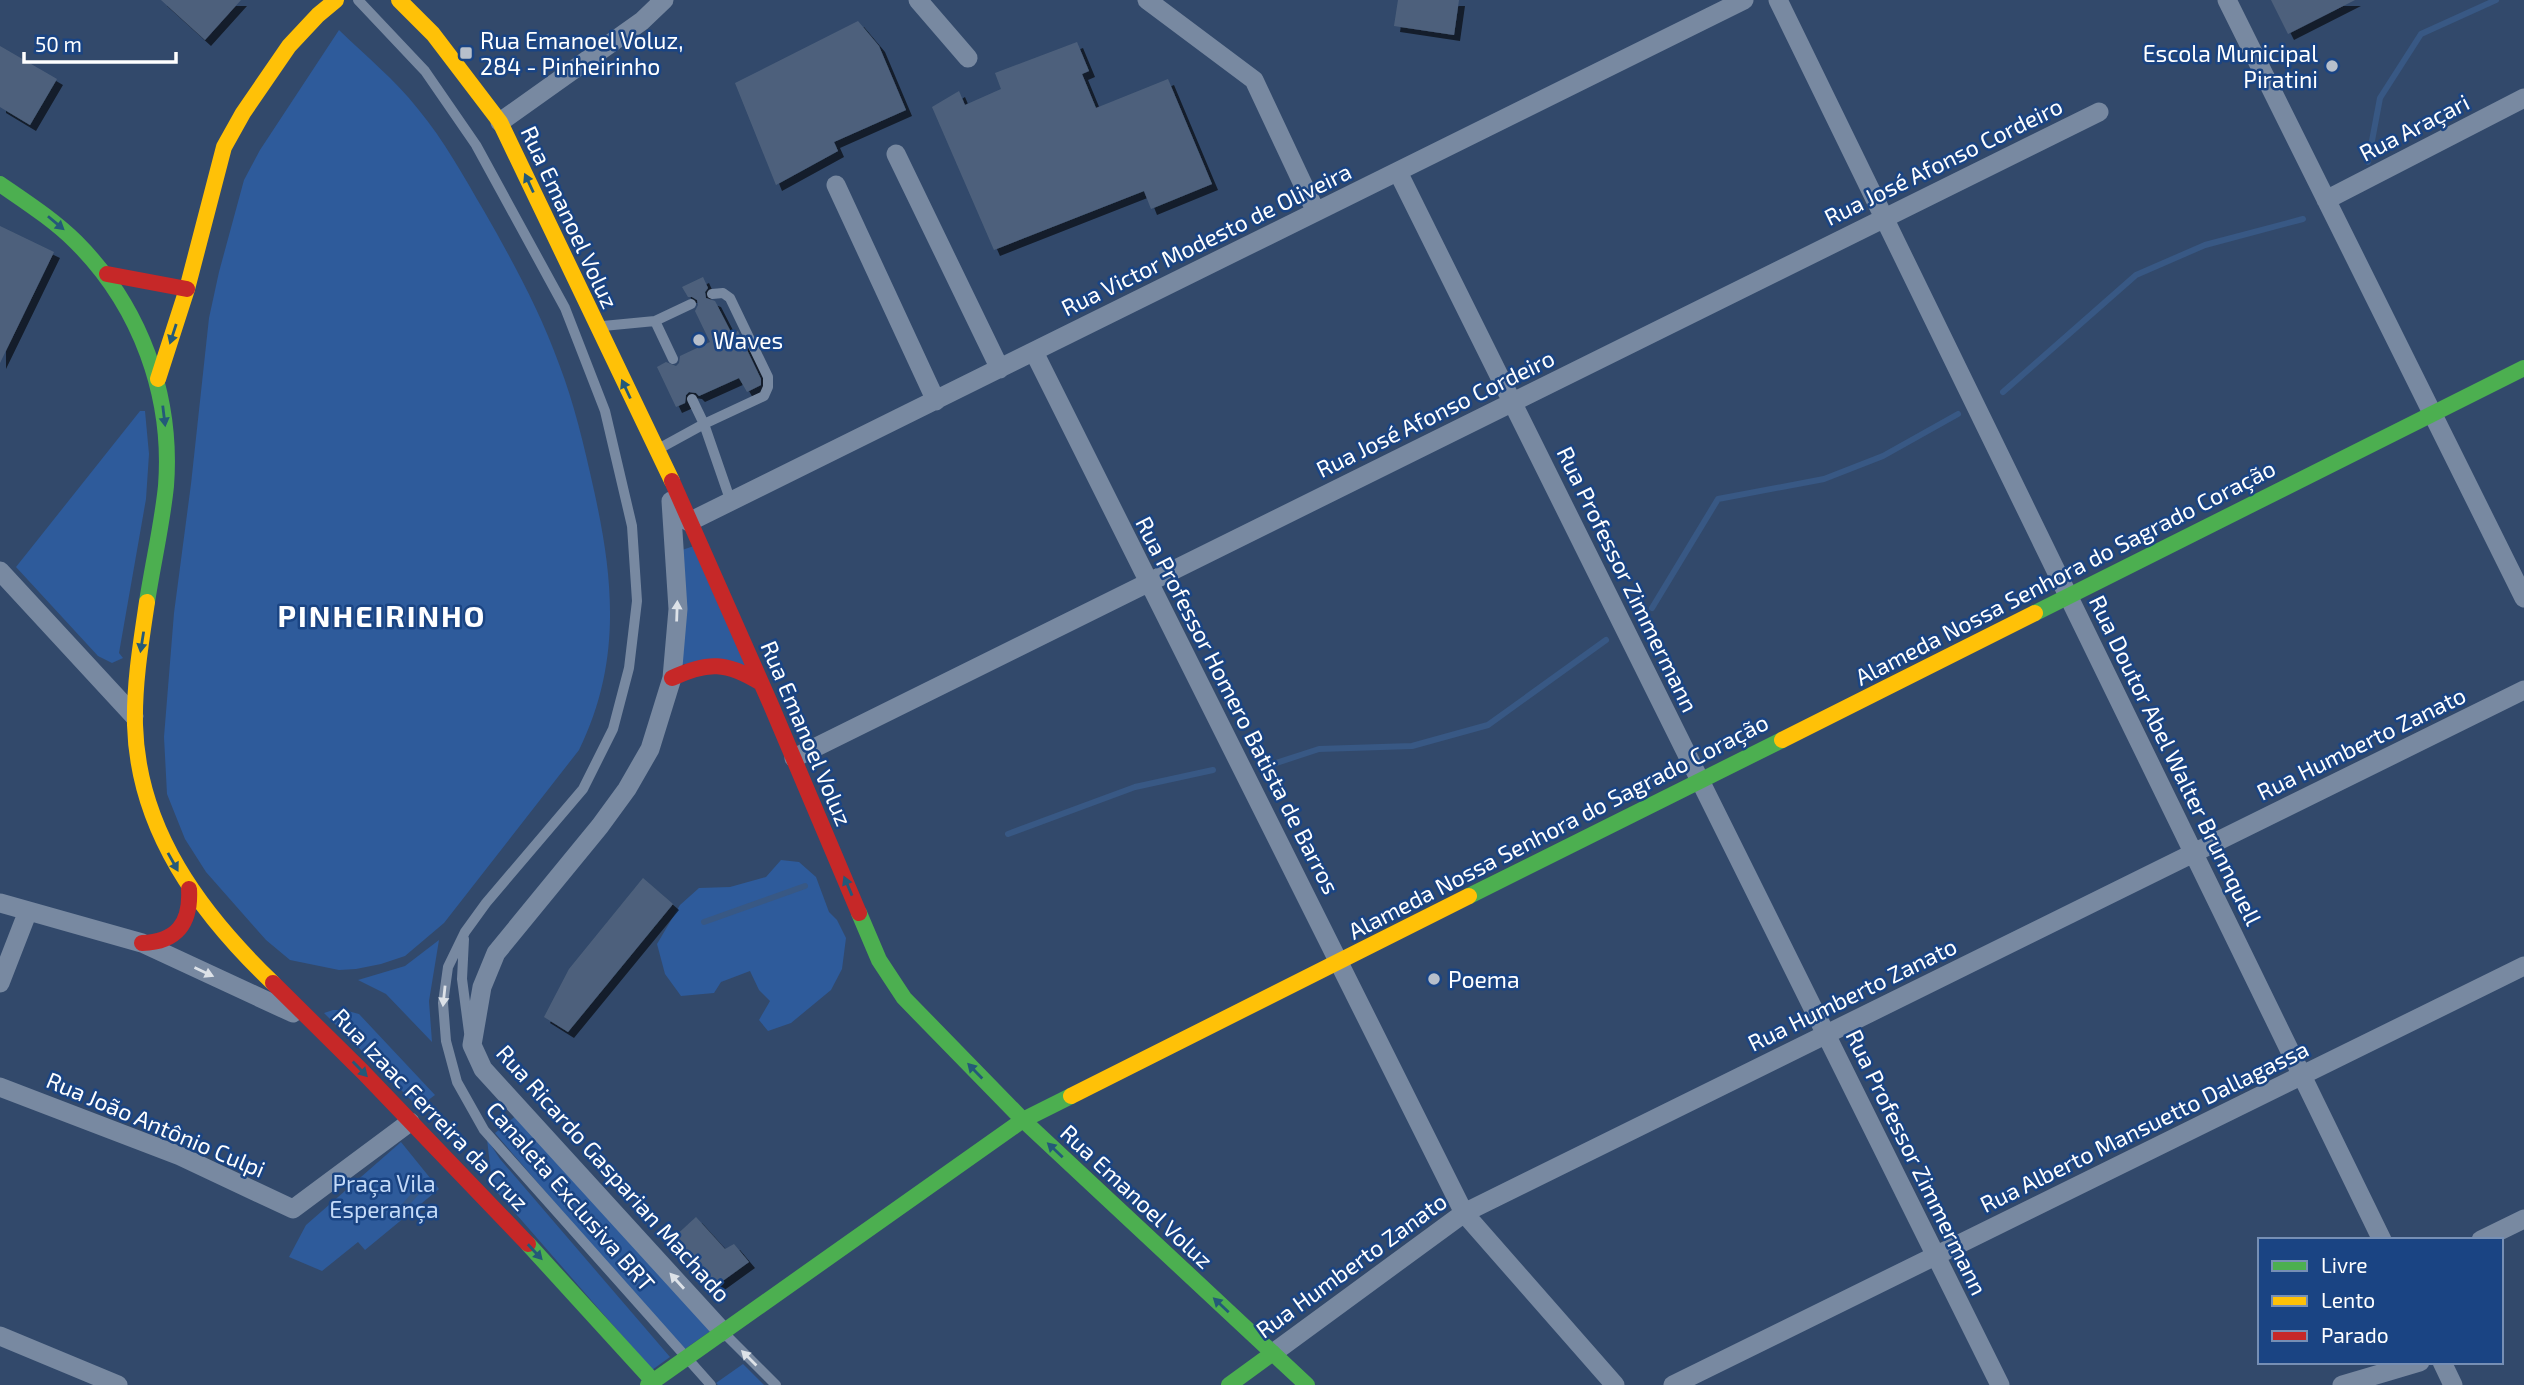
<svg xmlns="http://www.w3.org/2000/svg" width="2524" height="1385" font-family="'Exo 2',sans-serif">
  <defs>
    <filter id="shadow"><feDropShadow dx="6" dy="6" stdDeviation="0" flood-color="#0009"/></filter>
  </defs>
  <rect width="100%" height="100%" fill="#32496b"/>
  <path fill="#2e5b9b" d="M339 30C366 56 395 80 418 109 444 140 464 177 484 211 512 260 540 311 559 364 574 403 584 445 593 486 614 579 622 662 579 750L444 923 405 956 381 964 356 969 339 970 290 960 266 940 206 872 185 839 167 794 164 737 174 613 191 484 209 318 219 272 244 180 260 150Z
    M140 411H145L149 454 146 499 119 653 123 658 112 663 98 656 16 567Z
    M694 546 748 667 680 664 682 550Z
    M781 860 799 862 816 877 829 912 837 920 846 938 842 969 831 990 791 1023 768 1031 759 1020 770 1001 759 990 750 971 721 982 714 993 681 996 665 974 657 944 680 905 699 888 730 887 766 877Z
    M439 940 429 1001 432 1042 386 994 358 980 405 966Z
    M333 1010H344L359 1014 435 1095 423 1104H415L324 1013Z
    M523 1110 712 1330 682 1351 495 1133Z
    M487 1139 500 1159 670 1357 652 1370 496 1191 491 1174Z
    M401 1142 439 1189 365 1250 358 1242 322 1271 289 1257 306 1225Z
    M743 1364 764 1385H718L716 1383Z"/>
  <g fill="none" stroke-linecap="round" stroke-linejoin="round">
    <path stroke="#385884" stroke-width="6" d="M2368 162 2380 98 2421 34 2496 0
      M2003 392 2136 275 2205 245 2303 219
      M1652 608 1718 499 1824 479 1883 456 1958 414
      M1267 766 1319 749 1412 746 1488 725 1606 640
      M1008 834 1135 787 1213 770
      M704 922 805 886
      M399 1212 424 1184"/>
  </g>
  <path fill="#4e617c" filter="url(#shadow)" d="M161 0H241L205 40Z
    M1398 0H1459L1454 35 1394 26Z
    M2271 0H2355L2288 34Z
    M858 21 879 46 906 110 834 142 838 151 776 185 735 83Z
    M1077 42 1089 71 1082 74 1096 108 1168 79 1212 184 1151 209 1144 191 994 250 932 107 959 91 965 105 1001 89 995 73Z
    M0 46 57 79 30 125 0 107Z
    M0 226 54 252 0 363Z
    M703 277 708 288 705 292 706 298 715 301 732 334 738 331 761 379V385L747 392 739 378 699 396 696 393 689 392 686 395 685 403 676 407 657 367 666 362 676 366 679 363 680 356 710 342 695 311 698 305 697 300 692 297H688L682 287Z
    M643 878 673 904 568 1032 544 1017 569 969Z
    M696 1217 725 1249 734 1244 749 1262 713 1288 672 1239Z"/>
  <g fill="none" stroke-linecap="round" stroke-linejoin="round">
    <path stroke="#7889a1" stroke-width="10" d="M358 0 425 71 476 145 565 308 605 411 632 526 637 601 629 668 613 729 583 789 486 903 465 932 448 967 443 1003 446 1041 457 1082 484 1130 711 1385
      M712 294 723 293 730 298 768 377V387L764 396 704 424 731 502
      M655 321 691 304
      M603 326 655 321 673 359
      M662 447 704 424 692 399
      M464 939 462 979 469 1032
      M724 1333 776 1385"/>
    <path stroke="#7889a1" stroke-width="19" d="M918 0 968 58
      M1147 0 1254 80 1316 212
      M1778 0 2382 1240
      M2227 0 2524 598
      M500 122 642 21 664 0
      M896 154 1000 369
      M1398 172 2000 1385
      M836 185 936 401
      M2326 200 2524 98
      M1034 352 1464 1213 1615 1385
      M671 501 678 609 672 678 650 749 627 789 600 826 496 953 482 987 472 1045 483 1069 723 1332
      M689 522 1744 0
      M0 571 134 716
      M794 758 2099 112
      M0 903 142 943 293 1013
      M0 983 28 911
      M0 1087 180 1156 293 1209 410 1122
      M2481 1240 2524 1219
      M0 1336 118 1385
      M1273 1353 1464 1213 2524 690
      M2442 1362 2453 1385
      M1673 1385 2524 966
      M2342 1385 2420 1362"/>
    <path stroke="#4caf50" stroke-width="16" d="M0 184C26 202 54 220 76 242 140 306 173 395 166 486 162 525 153 563 147 602
      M2035 613 2524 368
      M1469 896 1782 740
      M859 913 879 960 904 998 1023 1120
      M1023 1120 1307 1385
      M528 1244 653 1381
      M648 1385 1023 1120 1071 1096
      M1229 1385 1273 1353"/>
    <path stroke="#ffc107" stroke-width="16" d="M399 0 433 34 500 122 672 481
      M158 379 187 289 224 147 243 113 289 46 318 15 336 0
      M147 602C141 642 134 684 135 725 138 830 200 913 273 983
      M1782 740 2035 613
      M1071 1096 1469 896"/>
    <path stroke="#c62828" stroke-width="16" d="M107 274 187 289
      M672 481 771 705 859 913
      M672 678C708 661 727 662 761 683
      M142 943C177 942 191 923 189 889
      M273 983 363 1072 528 1244"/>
  </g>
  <defs><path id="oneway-solid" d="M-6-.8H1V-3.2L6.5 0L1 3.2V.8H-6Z" transform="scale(1.75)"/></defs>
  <g fill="#245979">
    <use href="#oneway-solid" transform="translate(529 183) rotate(-115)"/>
    <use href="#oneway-solid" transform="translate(56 223) rotate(40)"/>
    <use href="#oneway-solid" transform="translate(173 334) rotate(108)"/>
    <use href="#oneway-solid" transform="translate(626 389) rotate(-115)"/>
    <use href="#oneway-solid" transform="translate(164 416) rotate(83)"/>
    <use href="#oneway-solid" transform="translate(142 642) rotate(99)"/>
    <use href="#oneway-solid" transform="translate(173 862) rotate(61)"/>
    <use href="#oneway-solid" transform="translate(848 886) rotate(-113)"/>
    <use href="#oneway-solid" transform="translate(360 1069) rotate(46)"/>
    <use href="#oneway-solid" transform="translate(975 1071) rotate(-134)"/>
    <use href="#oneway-solid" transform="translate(1055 1150) rotate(-137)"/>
    <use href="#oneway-solid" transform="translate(535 1252) rotate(47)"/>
    <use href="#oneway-solid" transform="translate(1221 1305) rotate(-137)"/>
  </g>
  <g fill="#dde2e8">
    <use href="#oneway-solid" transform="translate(677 611) rotate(-88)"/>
    <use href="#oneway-solid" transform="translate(204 972) rotate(25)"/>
    <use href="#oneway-solid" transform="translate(444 996) rotate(96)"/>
    <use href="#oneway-solid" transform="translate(677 1281) rotate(-132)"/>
    <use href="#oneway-solid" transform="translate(749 1358) rotate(-135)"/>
  </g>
  <g fill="#b7bfcb" stroke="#1a4483" stroke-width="2.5">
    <rect x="459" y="46" width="14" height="14" rx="3.5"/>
    <circle cx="2332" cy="66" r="7"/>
    <circle cx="699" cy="340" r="7"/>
    <circle cx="1434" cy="979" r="7"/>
  </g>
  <g text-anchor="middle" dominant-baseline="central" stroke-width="5" stroke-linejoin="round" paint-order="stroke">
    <g font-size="23" fill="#fff" stroke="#1a4483" text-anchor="start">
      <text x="480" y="40">Rua Emanoel Voluz,<tspan x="480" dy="26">284 - Pinheirinho</tspan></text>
      <text x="2318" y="53" text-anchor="end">Escola Municipal<tspan x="2318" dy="26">Piratini</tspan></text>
      <text x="713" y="340">Waves</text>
      <text x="1448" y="979">Poema</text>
    </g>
    <g font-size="23" fill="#fff" stroke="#1a4483">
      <text transform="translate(2414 127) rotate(-27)">Rua Araçari</text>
      <text transform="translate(1943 161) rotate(-26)">Rua José Afonso Cordeiro</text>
      <text transform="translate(570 217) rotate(65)">Rua Emanoel Voluz</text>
      <text transform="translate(1206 239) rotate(-26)">Rua Victor Modesto de Oliveira</text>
      <text transform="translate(1435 413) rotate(-26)">Rua José Afonso Cordeiro</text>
      <text transform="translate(2065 572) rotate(-27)">Alameda Nossa Senhora do Sagrado Coração</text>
      <text transform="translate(1628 579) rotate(64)">Rua Professor Zimmermann</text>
      <text transform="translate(1238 705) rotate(63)">Rua Professor Homero Batista de Barros</text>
      <text transform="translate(807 733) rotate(67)">Rua Emanoel Voluz</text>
      <text transform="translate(2361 743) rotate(-26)">Rua Humberto Zanato</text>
      <text transform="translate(2176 760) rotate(64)">Rua Doutor Abel Walter Brunnquell</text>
      <text transform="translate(1558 826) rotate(-27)">Alameda Nossa Senhora do Sagrado Coração</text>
      <text transform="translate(1852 994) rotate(-26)">Rua Humberto Zanato</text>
      <text transform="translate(431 1109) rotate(46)">Rua Izaac Ferreira da Cruz</text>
      <text transform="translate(156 1124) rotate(23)">Rua João Antônio Culpi</text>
      <text transform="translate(2144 1126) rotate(-26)">Rua Alberto Mansuetto Dallagassa</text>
      <text transform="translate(1917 1162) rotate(64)">Rua Professor Zimmermann</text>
      <text transform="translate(614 1173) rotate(48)">Rua Ricardo Gasparian Machado</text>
      <text transform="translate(571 1196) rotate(49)">Canaleta Exclusiva BRT</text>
      <text transform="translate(1137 1196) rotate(43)">Rua Emanoel Voluz</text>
      <text transform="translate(1351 1265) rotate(-36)">Rua Humberto Zanato</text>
    </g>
    <g font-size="23" fill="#c4daf8" stroke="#1a4483">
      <text x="384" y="1183">Praça Vila<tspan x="384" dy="26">Esperança</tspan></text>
    </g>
    <g font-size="30" font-weight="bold" letter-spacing="2" fill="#fff" stroke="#1a4483">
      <text x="382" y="615">PINHEIRINHO</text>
    </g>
  </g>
  <rect x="2258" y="1238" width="245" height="126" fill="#1a4483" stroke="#768fb5" stroke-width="2"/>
  <rect x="2272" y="1261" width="35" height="10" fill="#4caf50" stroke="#768fb5" stroke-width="2"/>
  <text x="2321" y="1273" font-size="21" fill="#ffffff">Livre</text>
  <rect x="2272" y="1296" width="35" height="10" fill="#ffc107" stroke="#768fb5" stroke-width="2"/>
  <text x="2321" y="1308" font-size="21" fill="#ffffff">Lento</text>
  <rect x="2272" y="1331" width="35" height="10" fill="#c62828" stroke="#768fb5" stroke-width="2"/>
  <text x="2321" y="1343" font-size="21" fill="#ffffff">Parado</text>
  <path d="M24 52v10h152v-10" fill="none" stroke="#ffffff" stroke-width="3.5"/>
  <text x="35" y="52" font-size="21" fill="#ffffff" stroke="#1a4483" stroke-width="5" paint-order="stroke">50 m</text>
</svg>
